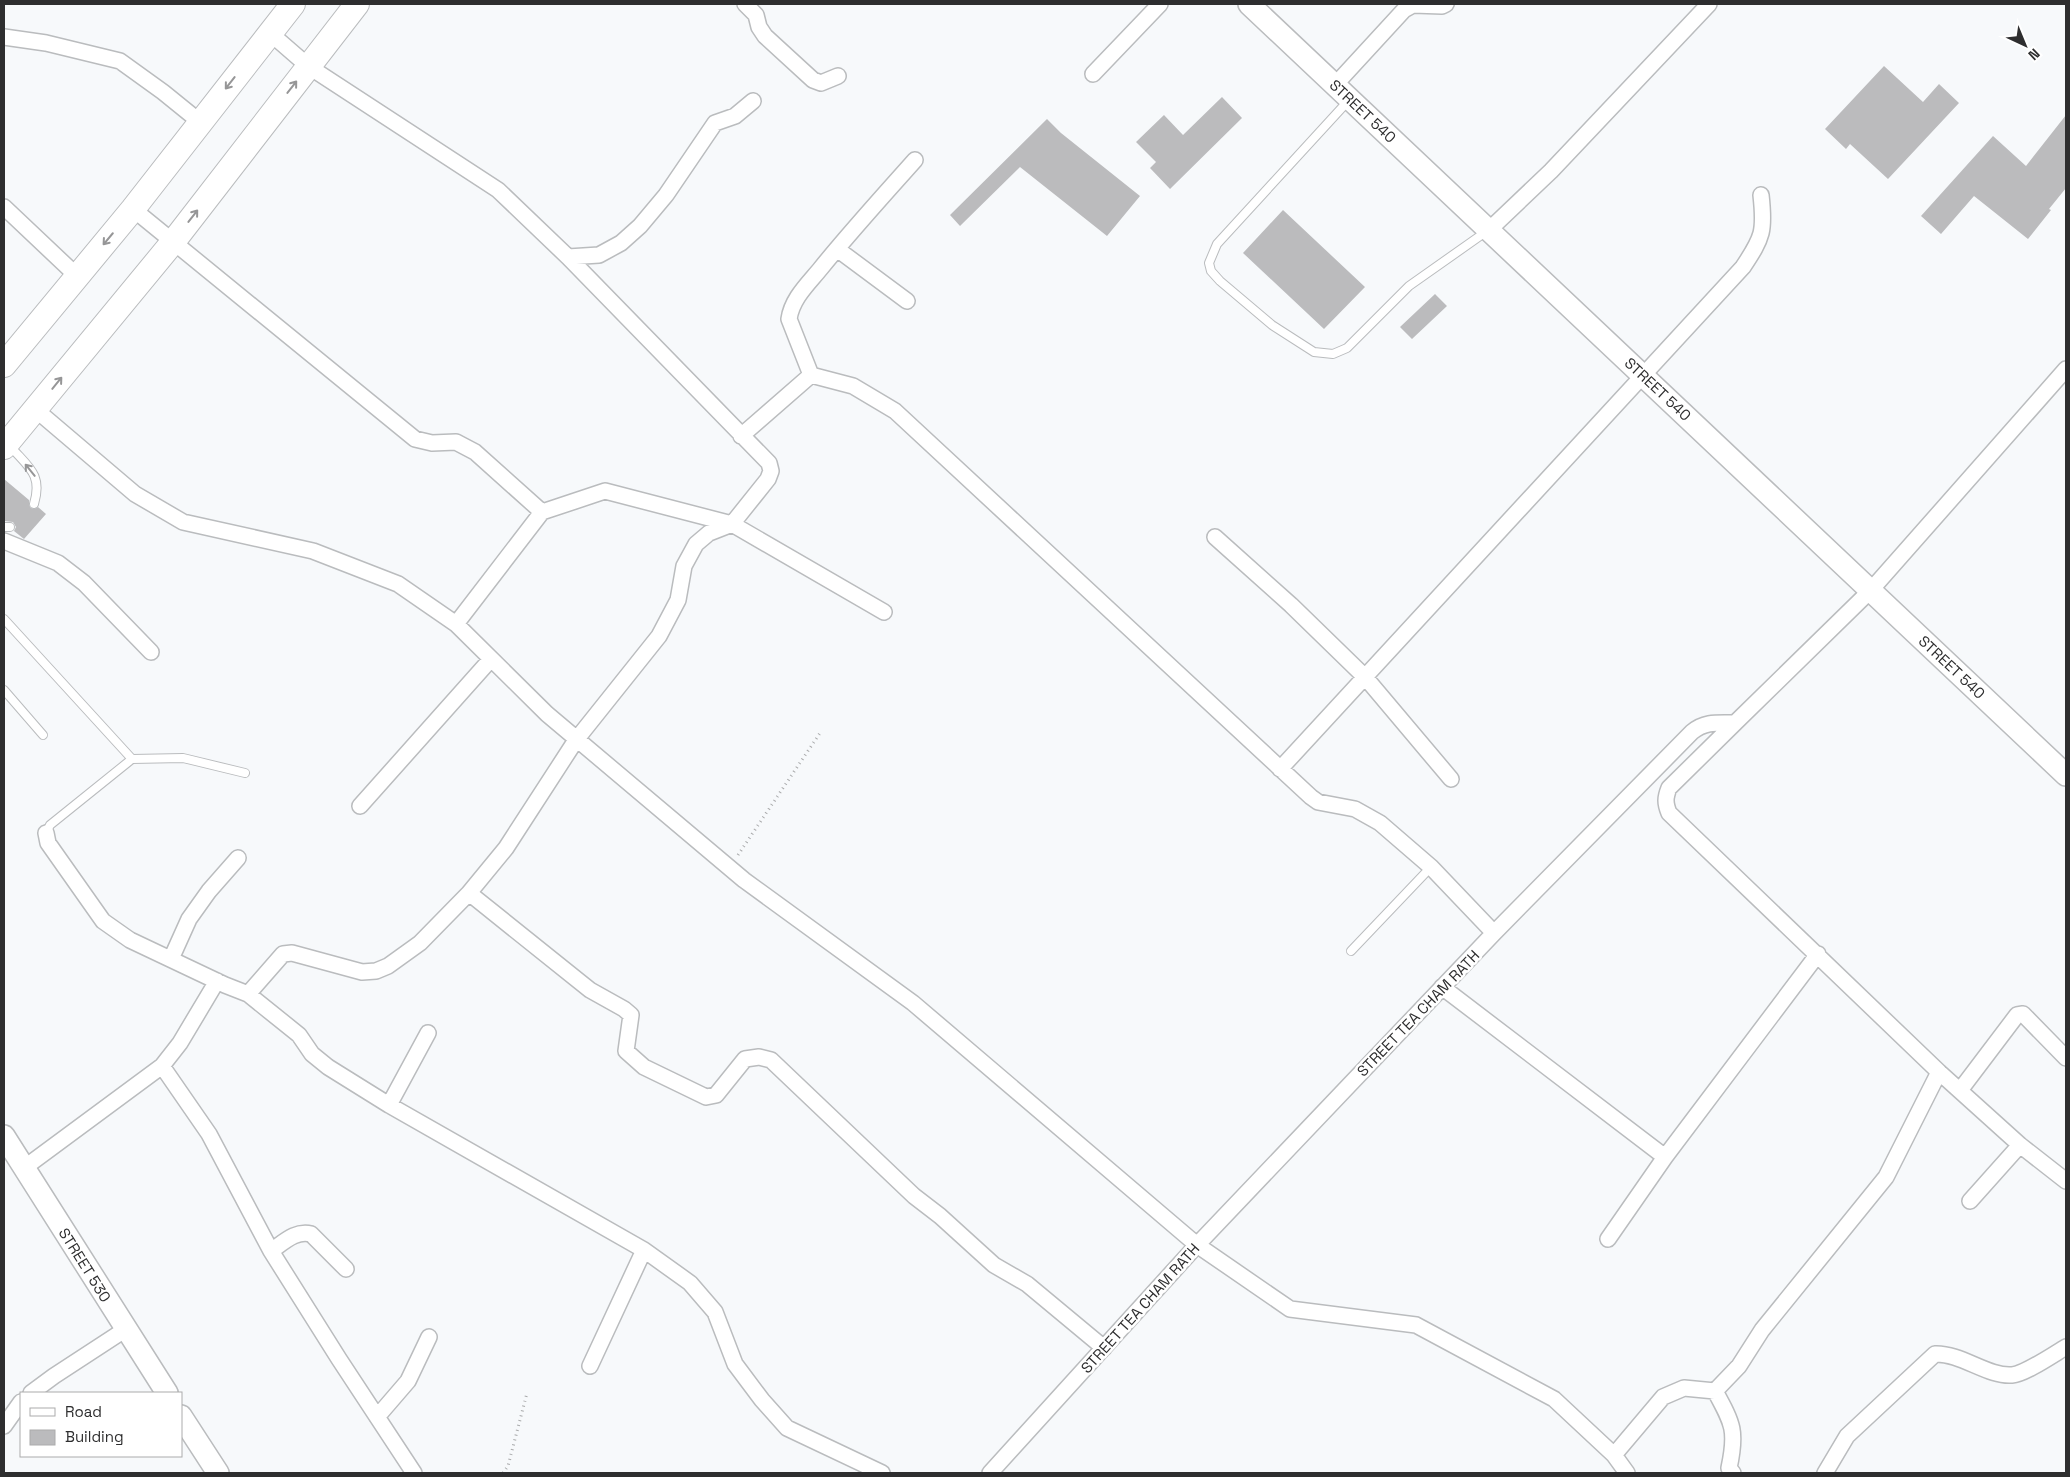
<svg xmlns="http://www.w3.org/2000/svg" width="2070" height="1477" font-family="'Space Grotesk',sans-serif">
  <rect width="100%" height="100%" fill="#f7f9fb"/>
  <path fill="#bbbbbd" d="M1884 66 1923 102 1939 84 1959 103 1888 179 1850 144 1846 149 1825 129Z
    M1222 97 1242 118 1170 189 1150 168 1156 162 1136 142 1164 115 1183 135Z
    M2066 115V188L2049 209 2051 210 2028 239 1974 196 1941 234 1921 216 1993 136 2026 166Z
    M1047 119 1061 133 1140 196 1107 236 1020 167 960 226 950 215Z
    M1283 210 1365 287 1324 329 1243 253Z
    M1435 294 1447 306 1412 339 1400 327Z
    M4 479 29 500V505L31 508 35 509 38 507 46 514 24 539 14 531 16 527 13 522 4 521Z"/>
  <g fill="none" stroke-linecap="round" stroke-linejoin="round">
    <defs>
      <path id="lane" d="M1349 100 1217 244 1209 263 1211 271 1220 281 1272 325 1314 352 1333 354 1347 348 1409 286 1487 231
        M10 446C28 467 43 474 34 504
        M4 527H10
        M4 619 132 759
        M4 690 43 735
        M46 833 50 825 132 759 183 758 245 773
        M1351 951 1431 867"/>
      <path id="street" d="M745 4 756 15 759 27 765 36 813 80 821 83 838 76
        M4 37 46 43 120 61 163 92 200 122
        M1093 74 1160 4
        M1335 85 1404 10 1413 5 1442 6 1446 4
        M4 207 77 276
        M133 209 415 439 432 443 456 442 475 452 542 512
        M1489 230 1551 171 1709 4
        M837 249 907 301
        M568 257 599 255 621 243 640 226 666 195 715 123 735 116 753 101
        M811 375 853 386 895 411 1311 797 1318 802 1355 809 1380 823 1431 867 1494 933
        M811 375 789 319C792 298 809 283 821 268 851 231 883 196 915 160
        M35 409 135 494 183 522 313 551 398 584 456 624 547 714 744 880 913 1003 1197 1245 1290 1309 1416 1325 1554 1399 1614 1455 1627 1473
        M741 436 811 375
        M1215 537 1291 605 1365 677 1451 779
        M4 541 58 563 84 583 151 652
        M456 624 542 512 605 491 732 524 884 612
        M1735 723 1669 788C1665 798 1665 803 1669 813L1939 1072 2020 1145 2066 1181
        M1280 769 1743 267C1763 237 1765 231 1761 195
        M360 806 491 659
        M46 833 48 843 103 921 130 940 225 985 248 994 299 1035 312 1054 328 1067 389 1105 644 1250 690 1283 715 1312 735 1364 762 1400 787 1428 882 1473
        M469 893 590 990 624 1009 631 1015 626 1051 644 1067 706 1097 716 1095 745 1059 759 1057 771 1060 914 1196 940 1216 994 1265 1027 1284 1104 1348
        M171 959 189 919 209 891 238 858
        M1442 987 1665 1157
        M248 994 283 954 292 953 362 972 376 971 388 966 420 943 469 893 506 848 576 740 659 636 678 600 684 566 696 544 709 533 732 524 768 479 771 471 769 463 568 257 498 190 308 66 270 33
        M162 1066 209 1134 271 1251 339 1359 414 1473
        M1961 1089 2017 1015 2023 1014 2066 1058
        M389 1105 428 1033
        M24 1168 162 1066 180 1043 217 981
        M1970 1201 2020 1145
        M1608 1239 1665 1157 1818 954
        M271 1251C284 1242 296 1230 311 1234L346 1269
        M590 1366 644 1250
        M1715 1391 1739 1366 1762 1330 1886 1177 1939 1072
        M31 1393 54 1376 126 1329
        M377 1417 408 1381 429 1337
        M4 1426 21 1402
        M1614 1455 1663 1397 1684 1388 1715 1391C1733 1424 1737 1431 1729 1468L1733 1473
        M990 1473 1197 1245 1494 933 1692 732C1705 721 1718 723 1735 723L1871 590 2066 369
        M1825 1473 1847 1436 1935 1354C1961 1353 1988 1377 2012 1375 2025 1374 2054 1354 2066 1347"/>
      <path id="secondary" d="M1249 4 2066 775
        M4 1136 167 1393
        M181 1416 218 1473"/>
      <path id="primary" d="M4 365 133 209 293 4
        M4 447 173 242 357 4"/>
    </defs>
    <use href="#lane" stroke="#babcbe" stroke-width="10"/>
    <use href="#street" stroke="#babcbe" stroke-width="18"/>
    <use href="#secondary" stroke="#babcbe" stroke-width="24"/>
    <use href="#primary" stroke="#babcbe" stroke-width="26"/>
    <path stroke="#aaabac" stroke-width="3" stroke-dasharray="1 4" stroke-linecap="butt" d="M738 855 820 733
      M503 1473 508 1466 527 1393"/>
    <use href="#lane" stroke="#fff" stroke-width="8"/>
    <use href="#street" stroke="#fff" stroke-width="15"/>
    <use href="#secondary" stroke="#fff" stroke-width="21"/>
    <use href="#primary" stroke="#fff" stroke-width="24"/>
  </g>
  <defs><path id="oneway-shaft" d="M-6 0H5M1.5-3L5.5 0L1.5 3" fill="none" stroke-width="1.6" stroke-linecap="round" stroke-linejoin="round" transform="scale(1.25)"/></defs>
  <g stroke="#969697">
    <use href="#oneway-shaft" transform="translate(230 83) rotate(128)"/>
    <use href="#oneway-shaft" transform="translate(292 87) rotate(-52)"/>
    <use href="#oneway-shaft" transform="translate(193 216) rotate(-52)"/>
    <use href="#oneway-shaft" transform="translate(108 239) rotate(130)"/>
    <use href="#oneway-shaft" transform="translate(57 383) rotate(-51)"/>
    <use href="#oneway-shaft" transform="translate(30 470) rotate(-129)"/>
  </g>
  <g text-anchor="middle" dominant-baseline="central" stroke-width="5" stroke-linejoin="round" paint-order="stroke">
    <g font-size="15" fill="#2e2e2f" stroke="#fff">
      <text transform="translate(1363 111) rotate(43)">STREET 540</text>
      <text transform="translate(1658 389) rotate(43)">STREET 540</text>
      <text transform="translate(1952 667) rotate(43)">STREET 540</text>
      <text transform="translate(1418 1013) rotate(-46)">STREET TEA CHAM RATH</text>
      <text transform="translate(85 1265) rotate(58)">STREET 530</text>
      <text transform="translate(1140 1308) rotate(-48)">STREET TEA CHAM RATH</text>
    </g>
  </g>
  <rect width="2070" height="1477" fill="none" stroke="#2e2e2f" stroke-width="10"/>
  <rect x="20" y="1392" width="162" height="65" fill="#ffffff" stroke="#ababac"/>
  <rect x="30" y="1408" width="25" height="8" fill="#ffffff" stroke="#ababac"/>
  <text x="65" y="1417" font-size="15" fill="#2e2e2f">Road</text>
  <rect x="30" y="1430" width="25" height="15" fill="#bbbbbd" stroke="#ababac"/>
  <text x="65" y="1442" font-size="15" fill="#2e2e2f">Building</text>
  <g transform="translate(2025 45) rotate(136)" stroke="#ffffff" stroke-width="4" paint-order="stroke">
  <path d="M0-4L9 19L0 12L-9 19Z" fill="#2e2e2f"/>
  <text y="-8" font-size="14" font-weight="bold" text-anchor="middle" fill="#2e2e2f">N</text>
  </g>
</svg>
